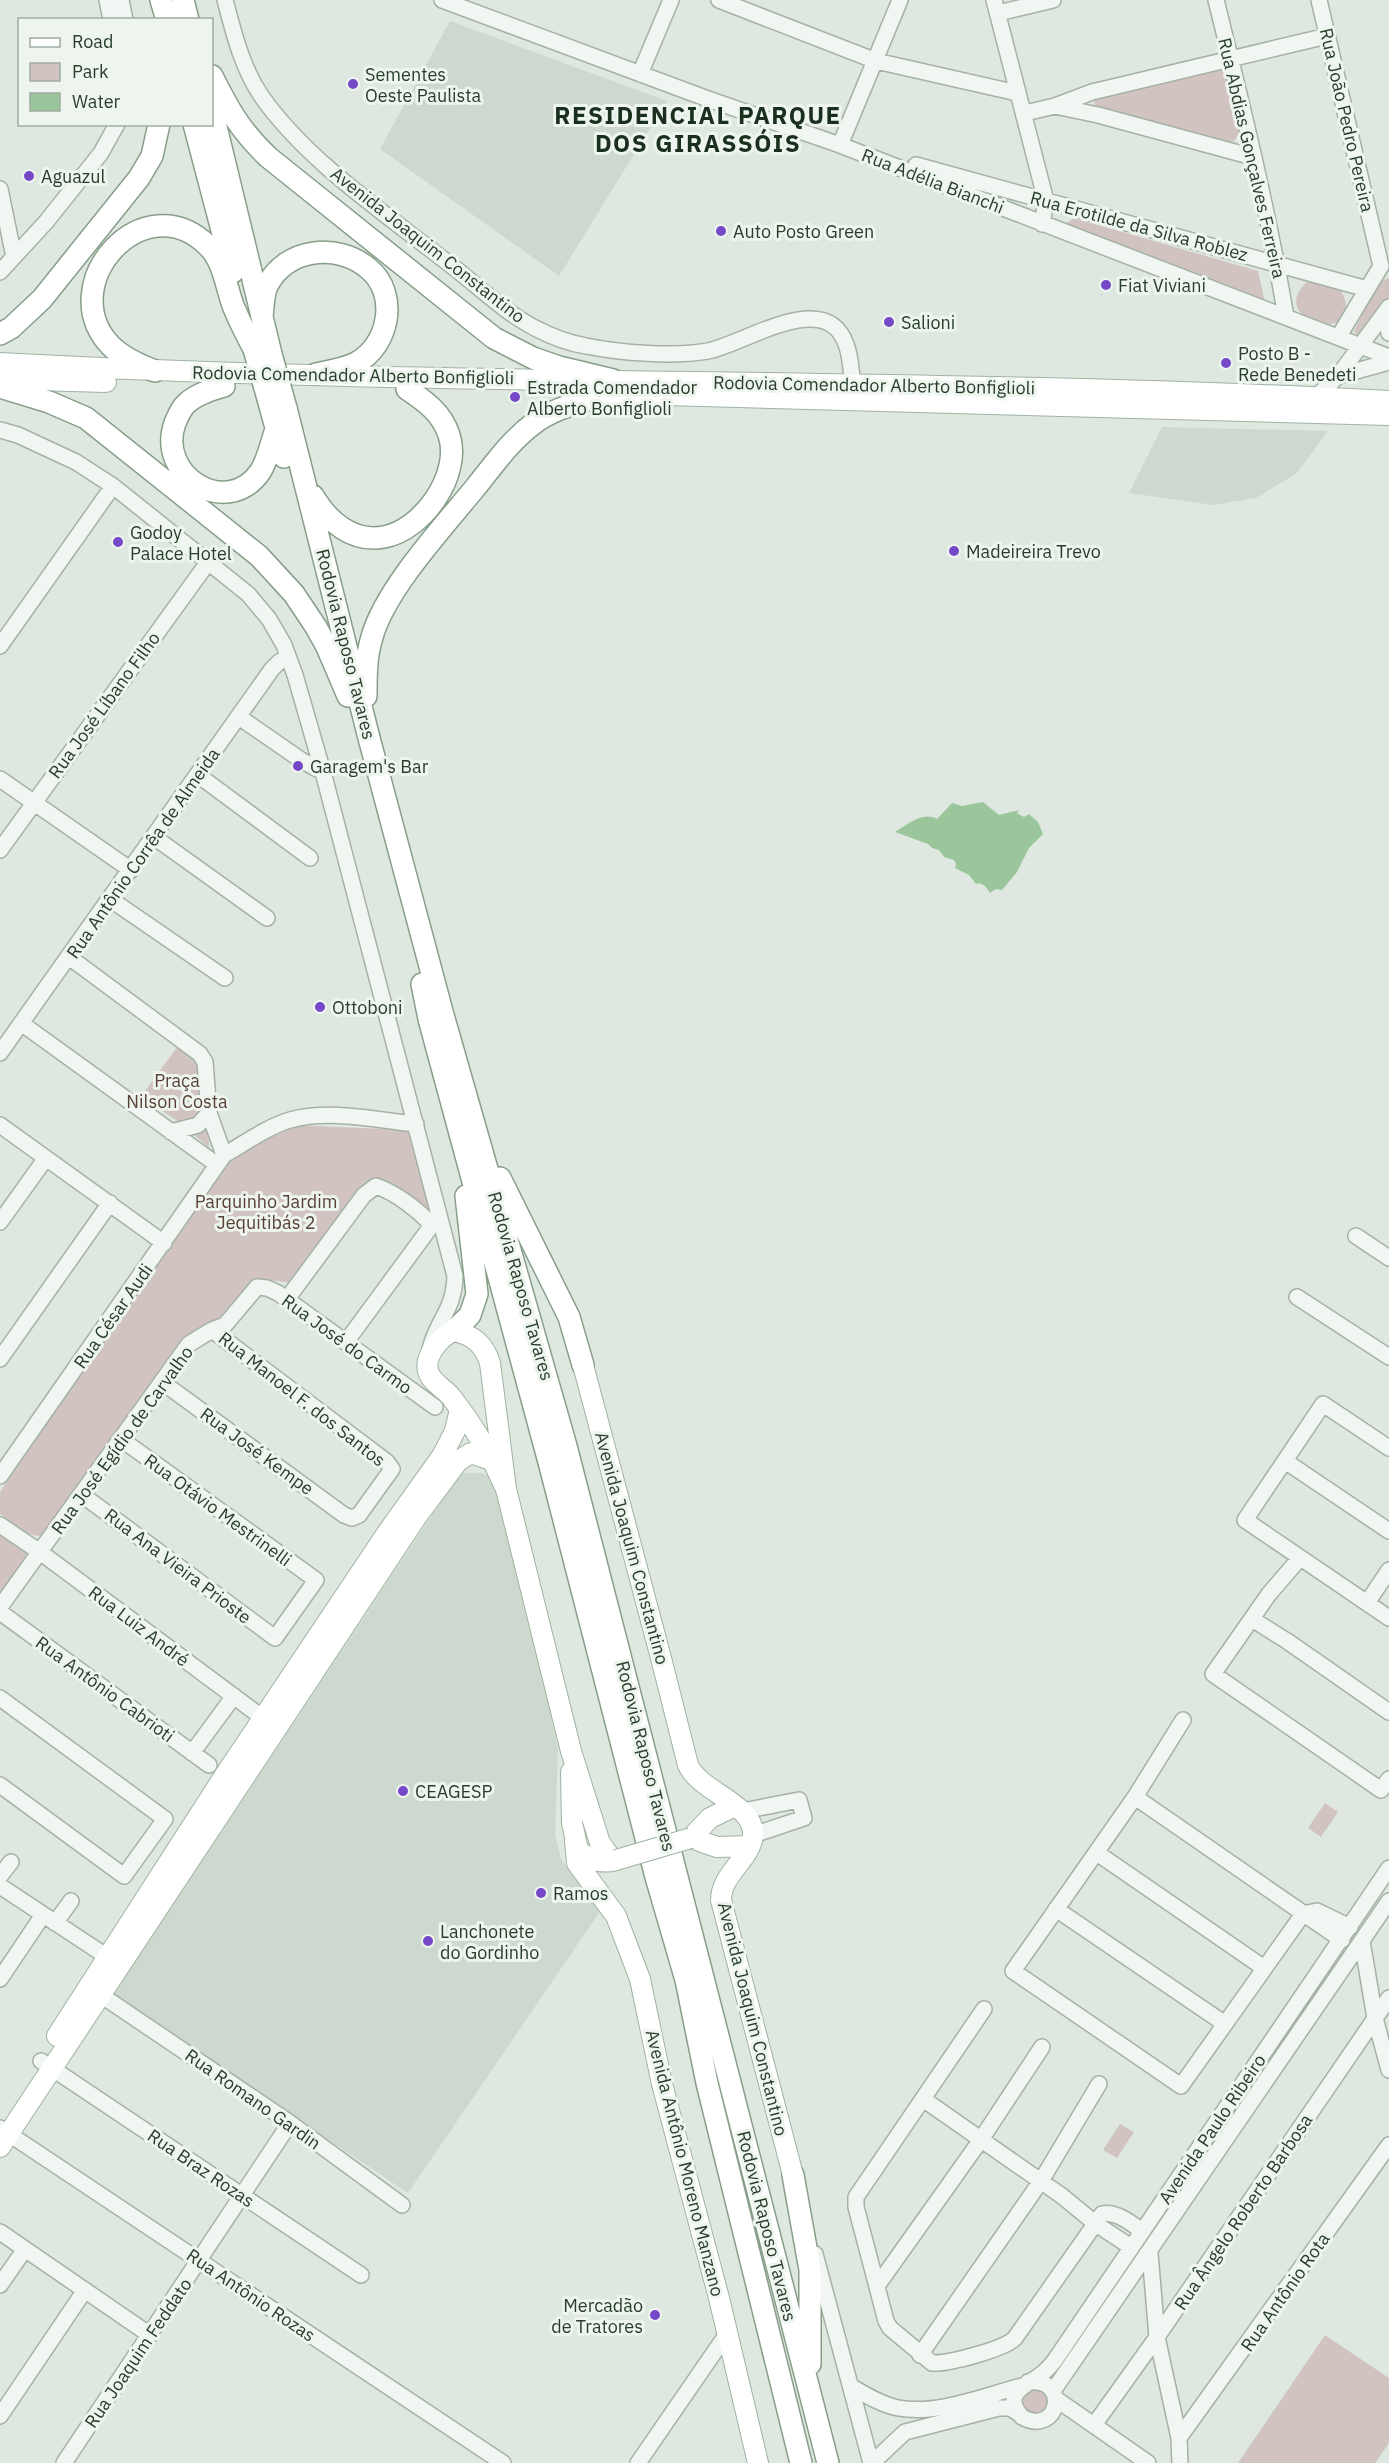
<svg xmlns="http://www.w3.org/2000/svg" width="1389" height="2463" font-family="'IBM Plex Sans',sans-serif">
  <rect width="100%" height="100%" fill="#dfe8e0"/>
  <path fill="#cdd9ce" d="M450 21 667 101 559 276 380 149Z
    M1162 427 1328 431 1297 473 1256 498 1213 505 1129 493Z
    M460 1473H482L495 1478 500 1493 558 1747 555 1835 561 1859 601 1910 408 2193 113 1995Z"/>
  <path fill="#d1c4c0" d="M1221 68 1230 75 1241 131 1234 141 1226 145 1099 108 1094 104 1095 96Z
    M1074 218 1258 271 1265 302 1068 228 1065 224Z
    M1389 278V297L1358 336 1354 331 1379 281Z
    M1309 280 1340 289C1374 349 1259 323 1309 280Z
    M178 1046 197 1060 204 1107 198 1119 179 1122 149 1102 145 1091Z
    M292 1125 408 1130 430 1205 429 1209 425 1211 385 1182 292 1283 261 1279 251 1282 224 1317 201 1328 45 1535C27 1539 14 1524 0 1514V1492L225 1160Z
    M208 1127 209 1148 192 1133Z
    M0 1534 31 1556 0 1599Z
    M1325 1803 1338 1812 1321 1837 1308 1828Z
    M1120 2124 1134 2132 1117 2158 1103 2150Z
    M1325 2335 1389 2378V2443L1375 2463H1238Z
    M1022 2401a13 13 0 1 1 26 0a13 13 0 1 1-26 0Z"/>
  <path fill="#9bc69c" d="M983 802 999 815 1019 810 1017 813 1024 817 1029 814 1038 822 1043 834 1029 848 1017 872 1002 890 996 889 990 893 985 886 979 883 976 884 969 875 955 868 956 864 954 860 944 857 939 850 932 848 928 844 895 832C908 824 923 811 937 819L952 803 962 806Z"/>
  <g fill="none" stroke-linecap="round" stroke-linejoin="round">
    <defs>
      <path id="minor" d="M107 0 111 20
        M121 0 125 20
        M225 0C234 34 242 68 262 97 307 161 386 214 448 263 476 284 504 312 535 328 550 336 569 343 586 346 621 353 674 357 708 351 745 344 825 287 846 344 851 357 851 372 853 385
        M442 0 708 99 840 145 1389 357
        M719 0 876 61 1017 93
        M994 0 1046 201 1042 224
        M1216 0C1242 105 1268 210 1286 317
        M1319 0 1381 266 1339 336
        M998 13 1053 0
        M640 74 671 0
        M1055 106 1098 115 1253 157
        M1025 113 1055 106 1092 92 1327 36
        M840 145 900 0
        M916 165 1367 289
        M0 189 14 257
        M0 272 46 222 101 153 117 124
        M1385 313 1389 333
        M1338 376 1389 362
        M1316 397 1338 376 1389 307
        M0 430 18 435 76 462 113 486 248 594 269 619 284 645 295 675 323 772 455 1276C454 1311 437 1320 430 1349
        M0 646 113 486
        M239 717 301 760 323 772
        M198 775 310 858
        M0 779 131 870
        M154 837 267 918
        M0 850 209 561
        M110 899 225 978
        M69 957 200 1054 205 1062 209 1113 224 1155
        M21 1023 216 1164
        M0 1053 272 669 279 662 288 657
        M0 1125 164 1243
        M171 1132 198 1125 209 1113
        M0 1222 46 1158
        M1356 1236 1389 1258
        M1297 1297 1389 1357
        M287 1299 364 1195 376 1186C396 1193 417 1209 432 1225L439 1217
        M346 1342 432 1225
        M0 1359 110 1203
        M162 1382 344 1515 352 1518 359 1515 392 1469 387 1462 212 1330
        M1389 1448 1323 1404 1245 1520 1389 1618
        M1285 1461 1389 1531
        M0 1476 224 1155C245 1143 267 1127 290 1120 329 1109 376 1120 416 1124
        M81 1494 275 1638 316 1580 121 1439
        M0 1525 40 1552 271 1724
        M1300 1558 1269 1594 1213 1674 1381 1790 1389 1779
        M1367 1603 1389 1570
        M0 1607 189 1344 212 1330 225 1325 257 1287 267 1288 278 1293 435 1407
        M0 1612 209 1765
        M1252 1619 1287 1641 1389 1712
        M0 1698 165 1819 124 1876 0 1785
        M1183 1720 1135 1797 1013 1971 1181 2086 1303 1914 1317 1911 1350 1927
        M192 1753 234 1696
        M1135 1797 1342 1940
        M743 1811 799 1800 804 1818 753 1835
        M1097 1853 1264 1968
        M0 1876 11 1862
        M0 1886 115 1962
        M1056 1909 1225 2024
        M55 1923 71 1901
        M1362 1941 1375 2018 1389 2070
        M0 1979 43 1915
        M92 1989 290 2123 402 2205
        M984 2009 856 2197V2207L886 2321 890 2328 932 2363C948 2364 1005 2349 1015 2338L1102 2214C1116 2211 1131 2223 1142 2231
        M41 2061 361 2275
        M923 2099 1062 2196 1096 2224 1131 2247
        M0 2128 503 2463
        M0 2232 150 2335
        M1150 2253 1157 2337 1179 2438 1180 2463
        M815 2254 871 2463
        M0 2285 25 2249
        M877 2286 980 2141 1042 2047
        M920 2355 1041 2181 1099 2084
        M1028 2382C1071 2377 1059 2437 1022 2417 999 2391 1031 2385 1045 2371 1049 2368 1052 2364 1055 2360L1389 1868
        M852 2387C866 2395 882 2405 898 2408 939 2415 983 2396 1022 2386
        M1053 2391 1389 1901
        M1056 2399 1148 2463
        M0 2416 85 2290
        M1094 2425 1157 2337 1389 1998
        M1179 2438 1389 2145
        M64 2463 290 2123
        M638 2463 722 2341 729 2338
        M872 2463 905 2432 999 2408H1010L1018 2413"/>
      <path id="major" d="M0 363C463 388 926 376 1389 401
        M0 379 106 382
        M594 393 1389 415
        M583 1365 661 1658 688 1765C700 1792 754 1804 753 1834 752 1859 721 1873 721 1900L793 2175
        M506 1489C492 1457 474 1426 452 1398 445 1388 432 1384 428 1371 424 1355 441 1336 454 1331 473 1335 484 1344 490 1363L506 1489 571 1751 600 1843 608 1854 616 1860
        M571 1772 572 1823 578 1850C589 1860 601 1864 616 1860
        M735 1806 710 1818 691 1838 717 1847 749 1846
        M575 1841 577 1863 616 1916 640 1979 662 2084 719 2298 758 2463
        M57 2036 225 1775 387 1533 442 1456 455 1431 460 1409
        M0 2147 417 1516 458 1461 471 1453 494 1461"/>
      <path id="highway" d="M161 0 167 20
        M183 0 188 20
        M212 76C229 110 240 130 268 157L494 338 533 358 559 367 613 380
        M212 110 271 354
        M194 124 233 272
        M262 318C263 308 263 295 267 286 285 248 338 242 369 269 399 294 389 346 356 363 344 369 329 371 316 374
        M0 334 11 328 42 299 139 178 152 156 159 124
        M155 371C139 365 123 358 111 346 52 285 144 182 208 246 224 261 226 288 234 308 240 322 247 336 254 349
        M224 386C211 390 197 394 187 403 181 408 178 416 175 423 156 476 227 519 260 472 268 460 271 443 276 429
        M0 387 49 402 86 418 259 556 294 594 316 627 327 647 348 696
        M270 406 284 457
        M286 408 369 738 443 1015 566 1446 828 2463
        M313 496C328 521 352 543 384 537 423 530 462 474 449 435 442 413 425 401 407 389
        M366 696C366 676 366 656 372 637 385 590 443 527 475 488 493 466 510 441 533 424 555 407 583 402 609 393
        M422 984 429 1019 549 1462 656 1877 686 1980 707 2083 801 2463
        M500 1178 569 1317 583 1365
        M454 1331 470 1315 477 1294 466 1196
        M793 2175 810 2270V2364"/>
    </defs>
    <use href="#minor" stroke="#a4b2a6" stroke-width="18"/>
    <use href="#major" stroke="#9fb3a1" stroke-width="22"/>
    <use href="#highway" stroke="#879e89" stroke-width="24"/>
    <use href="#minor" stroke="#f1f6f2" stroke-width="15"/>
    <use href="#major" stroke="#fff" stroke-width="20"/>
    <use href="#highway" stroke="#fff" stroke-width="21"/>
    <defs>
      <path id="major-bridge" d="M616 1860 691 1838"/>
      <path id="highway-bridge" d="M254 349 270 406
        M271 354 286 408"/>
    </defs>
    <use href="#major-bridge" stroke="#9fb3a1" stroke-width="22" stroke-linecap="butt"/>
    <use href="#highway-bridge" stroke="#879e89" stroke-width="24" stroke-linecap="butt"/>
    <use href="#major-bridge" stroke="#fff" stroke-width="20"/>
    <use href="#highway-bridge" stroke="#fff" stroke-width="21"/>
  </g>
  <g fill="#7548c8" stroke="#eef5ef" stroke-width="2">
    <circle cx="353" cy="84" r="6"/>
    <circle cx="29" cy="176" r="6"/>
    <circle cx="721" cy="231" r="6"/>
    <circle cx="1106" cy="285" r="6"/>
    <circle cx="889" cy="322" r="6"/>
    <circle cx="1226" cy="363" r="6"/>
    <circle cx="515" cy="397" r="6"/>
    <circle cx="118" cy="542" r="6"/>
    <circle cx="954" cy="551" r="6"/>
    <circle cx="298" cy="766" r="6"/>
    <circle cx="320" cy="1007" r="6"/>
    <circle cx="403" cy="1791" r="6"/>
    <circle cx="541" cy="1893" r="6"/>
    <circle cx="428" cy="1941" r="6"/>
    <circle cx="655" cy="2315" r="6"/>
  </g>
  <g text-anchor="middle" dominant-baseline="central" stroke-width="6" stroke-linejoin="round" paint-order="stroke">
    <g font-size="18" fill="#283e2b" stroke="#eef5ef" text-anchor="start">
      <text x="365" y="74">Sementes<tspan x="365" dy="21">Oeste Paulista</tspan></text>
      <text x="41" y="176">Aguazul</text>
      <text x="733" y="231">Auto Posto Green</text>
      <text x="1118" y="285">Fiat Viviani</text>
      <text x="901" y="322">Salioni</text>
      <text x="1238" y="353">Posto B -<tspan x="1238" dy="21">Rede Benedeti</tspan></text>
      <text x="527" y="387">Estrada Comendador<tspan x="527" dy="21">Alberto Bonfiglioli</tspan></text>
      <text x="130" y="532">Godoy<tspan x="130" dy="21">Palace Hotel</tspan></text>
      <text x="966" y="551">Madeireira Trevo</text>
      <text x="310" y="766">Garagem's Bar</text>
      <text x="332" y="1007">Ottoboni</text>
      <text x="415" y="1791">CEAGESP</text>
      <text x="553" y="1893">Ramos</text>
      <text x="440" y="1931">Lanchonete<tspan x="440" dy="21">do Gordinho</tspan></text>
      <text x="643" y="2305" text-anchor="end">Mercadão<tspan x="643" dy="21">de Tratores</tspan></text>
    </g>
    <g font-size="18" fill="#283e2b" stroke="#eef5ef">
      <text transform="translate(1347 120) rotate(77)">Rua João Pedro Pereira</text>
      <text transform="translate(1252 158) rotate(77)">Rua Abdias Gonçalves Ferreira</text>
      <text transform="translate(933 181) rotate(21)">Rua Adélia Bianchi</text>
      <text transform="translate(1139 226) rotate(15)">Rua Erotilde da Silva Roblez</text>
      <text transform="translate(428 245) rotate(38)">Avenida Joaquim Constantino</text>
      <text transform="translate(353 375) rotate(1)">Rodovia Comendador Alberto Bonfiglioli</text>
      <text transform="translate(874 385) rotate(1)">Rodovia Comendador Alberto Bonfiglioli</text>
      <text transform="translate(346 644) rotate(76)">Rodovia Raposo Tavares</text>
      <text transform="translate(104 705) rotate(-54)">Rua José Líbano Filho</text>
      <text transform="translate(143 853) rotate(-55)">Rua Antônio Corrêa de Almeida</text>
      <text transform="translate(521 1286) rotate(74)">Rodovia Raposo Tavares</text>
      <text transform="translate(113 1316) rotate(-55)">Rua César Audi</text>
      <text transform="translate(347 1344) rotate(36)">Rua José do Carmo</text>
      <text transform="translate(302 1399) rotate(38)">Rua Manoel F. dos Santos</text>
      <text transform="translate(122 1440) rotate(-54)">Rua José Egídio de Carvalho</text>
      <text transform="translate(257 1451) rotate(36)">Rua José Kempe</text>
      <text transform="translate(218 1510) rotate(36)">Rua Otávio Mestrinelli</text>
      <text transform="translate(632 1548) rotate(75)">Avenida Joaquim Constantino</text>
      <text transform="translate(178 1566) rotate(37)">Rua Ana Vieira Prioste</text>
      <text transform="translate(139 1626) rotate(37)">Rua Luiz André</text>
      <text transform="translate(105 1689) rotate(36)">Rua Antônio Cabrioti</text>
      <text transform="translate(646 1756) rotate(76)">Rodovia Raposo Tavares</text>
      <text transform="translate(753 2019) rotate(76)">Avenida Joaquim Constantino</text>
      <text transform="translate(253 2099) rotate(35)">Rua Romano Gardin</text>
      <text transform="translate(1212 2129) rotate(-56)">Avenida Paulo Ribeiro</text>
      <text transform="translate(685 2163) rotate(76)">Avenida Antônio Moreno Manzano</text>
      <text transform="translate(201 2168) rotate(34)">Rua Braz Rozas</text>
      <text transform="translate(1243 2212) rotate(-56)">Rua Ângelo Roberto Barbosa</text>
      <text transform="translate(767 2226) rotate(76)">Rodovia Raposo Tavares</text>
      <text transform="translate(1285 2292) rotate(-55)">Rua Antônio Rota</text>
      <text transform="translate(251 2295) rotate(34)">Rua Antônio Rozas</text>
      <text transform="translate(138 2353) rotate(-56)">Rua Joaquim Feddato</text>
    </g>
    <g font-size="18" fill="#594136" stroke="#eef5ef">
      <text x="177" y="1080">Praça<tspan x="177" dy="21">Nilson Costa</tspan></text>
      <text x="266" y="1201">Parquinho Jardim<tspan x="266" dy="21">Jequitibás 2</tspan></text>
    </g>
    <g font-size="24" font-weight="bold" letter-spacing="1.5" fill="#1b2f1e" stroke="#eef5ef">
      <text x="698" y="115">RESIDENCIAL PARQUE<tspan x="698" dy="28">DOS GIRASSÓIS</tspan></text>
    </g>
  </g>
  <rect x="18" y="18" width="195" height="108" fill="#eef5ef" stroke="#9faca1" stroke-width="1.5"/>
  <rect x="30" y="38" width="30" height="9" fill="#ffffff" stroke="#9faca1" stroke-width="1.5"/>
  <text x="72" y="48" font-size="18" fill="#283e2b">Road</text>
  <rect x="30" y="63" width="30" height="18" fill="#d1c4c0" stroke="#9faca1" stroke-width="1.5"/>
  <text x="72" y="78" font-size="18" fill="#283e2b">Park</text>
  <rect x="30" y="93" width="30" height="18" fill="#9bc69c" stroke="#9faca1" stroke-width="1.5"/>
  <text x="72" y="108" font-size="18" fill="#283e2b">Water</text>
</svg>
